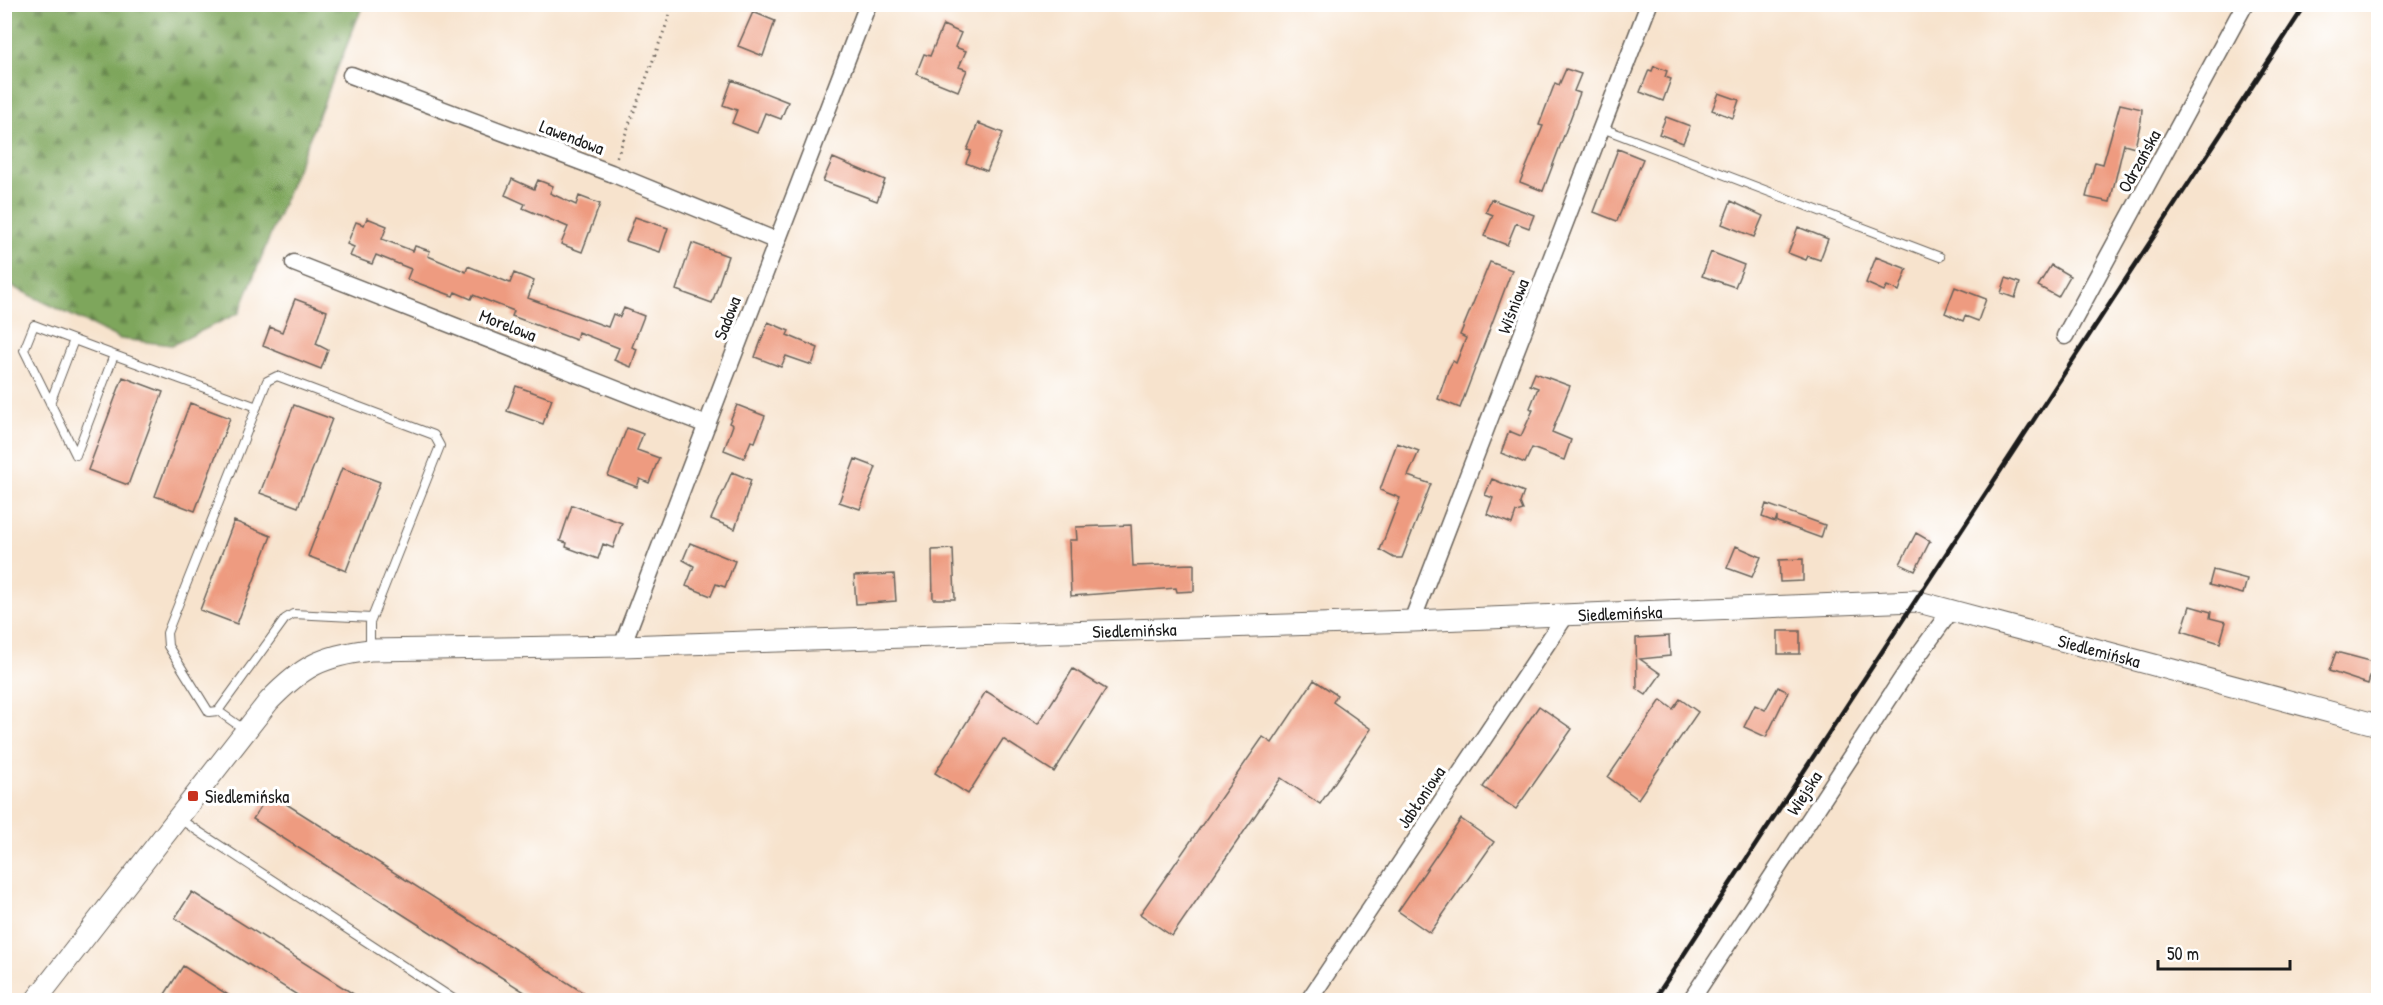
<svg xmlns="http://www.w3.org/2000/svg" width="2383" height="1005" font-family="'Patrick Hand',sans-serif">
  <defs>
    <pattern id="forest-firs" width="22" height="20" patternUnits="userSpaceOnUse" patternTransform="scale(1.5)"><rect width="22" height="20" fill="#7ea65c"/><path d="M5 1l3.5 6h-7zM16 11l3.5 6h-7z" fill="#66864b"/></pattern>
  </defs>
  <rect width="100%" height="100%" fill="#fff"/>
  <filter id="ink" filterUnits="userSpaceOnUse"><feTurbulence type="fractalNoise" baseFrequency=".0167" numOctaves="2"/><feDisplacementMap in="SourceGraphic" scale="12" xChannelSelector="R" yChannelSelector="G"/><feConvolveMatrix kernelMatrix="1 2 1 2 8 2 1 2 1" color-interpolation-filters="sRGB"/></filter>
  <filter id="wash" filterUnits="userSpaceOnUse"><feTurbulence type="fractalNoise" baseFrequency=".008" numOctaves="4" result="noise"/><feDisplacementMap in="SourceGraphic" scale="24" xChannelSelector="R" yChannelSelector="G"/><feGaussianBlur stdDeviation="1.35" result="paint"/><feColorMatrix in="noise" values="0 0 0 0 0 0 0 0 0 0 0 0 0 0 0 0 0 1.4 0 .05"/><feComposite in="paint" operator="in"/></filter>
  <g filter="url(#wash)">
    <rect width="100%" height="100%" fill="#f7e3cd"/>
    <path fill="url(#forest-firs)" stroke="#4d613c" stroke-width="1.5" d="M4 5H363L239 313 172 345 120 339 5 283Z"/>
    <g id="blocks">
      <path fill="#ee9b80" d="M753 12 775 21 763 56 738 46Z
        M943 25 961 33 955 47 966 51 959 67 967 70 958 91 916 74 924 54 930 56Z
        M1654 66 1667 71 1665 77 1671 79 1663 101 1640 92 1649 70 1652 71Z
        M1566 69 1581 74 1574 91 1580 93 1543 191 1520 182 1543 126 1539 125 1555 83 1559 85Z
        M732 80 788 102 781 119 765 113 757 133 732 123 737 110 723 105Z
        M1719 93 1739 100 1733 118 1712 110Z
        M2120 104 2142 109 2141 121 2135 147 2124 144 2110 202 2086 197 2095 162 2103 164Z
        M1666 117 1690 126 1683 143 1659 134Z
        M978 123 1003 133 987 171 966 163 971 151 967 150Z
        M1618 149 1643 159 1617 221 1594 212Z
        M833 158 885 180 877 201 823 181Z
        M512 179 534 189 538 180 553 186 550 193 576 205 579 196 600 204 582 252 561 244 568 227 523 208 525 204 505 195Z
        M1491 199 1534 215 1529 228 1516 223 1507 245 1484 236 1493 215 1486 212Z
        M1731 201 1763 216 1754 237 1722 224Z
        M635 217 668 228 660 252 626 241Z
        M367 218 387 226 382 239 413 251 415 246 430 251 428 256 466 272 468 266 510 283 514 273 534 281 528 298 608 327 613 314 620 317 624 308 644 316 632 347 637 349 631 367 614 360 619 348 578 332 576 340 512 316 514 311 473 295 471 299 455 292 453 296 407 279 411 269 376 255 372 264 350 256 354 247 347 244 356 222 364 225Z
        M1798 227 1828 239 1820 260 1808 256 1806 260 1788 253Z
        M692 243 728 256 712 303 676 290Z
        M1711 252 1744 265 1735 287 1702 276Z
        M1876 257 1907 269 1899 291 1887 286 1884 291 1866 283Z
        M1490 262 1512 270 1460 408 1438 399 1448 370 1453 361 1456 363 1466 338 1460 335Z
        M2051 265 2070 276 2058 297 2038 286Z
        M2006 278 2020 283 2015 298 2001 293Z
        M1955 287 1986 299 1978 321 1965 316 1963 321 1945 313Z
        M295 299 327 311 316 344 328 350 321 369 263 346 270 327 282 332Z
        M768 322 789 331 787 335 818 348 812 365 786 356 781 367 755 357Z
        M1535 373 1570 386 1552 432 1571 440 1564 460 1532 448 1525 463 1501 453 1509 431 1521 436 1533 410 1530 408 1538 388 1530 385Z
        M123 377 163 392 128 485 88 470Z
        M516 386 552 399 543 424 507 411Z
        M190 403 230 418 195 511 155 496Z
        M294 405 332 419 298 507 260 493Z
        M737 405 765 416 755 442 751 441 744 458 724 450 733 425 729 423Z
        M627 428 643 434 637 450 659 458 649 483 640 479 637 487 608 476Z
        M1397 443 1419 451 1408 476 1431 484 1402 558H1394L1380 550 1400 498 1380 490Z
        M855 459 876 467 860 509 839 502Z
        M342 468 380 482 346 571 308 556Z
        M732 472 751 480 735 529 711 519Z
        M1492 479 1524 492 1520 503 1523 510 1516 512 1512 524 1487 514 1493 498 1485 495Z
        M1766 504 1825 525 1821 538 1777 522V517L1775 522 1762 517Z
        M572 505 622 523 613 548 603 544 598 559 566 547 567 543 560 541Z
        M234 521 271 536 237 624 200 610Z
        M1131 525 1133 566 1194 564V591L1177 592 1176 588 1071 596 1069 540H1077L1076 527Z
        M1916 533 1930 541 1915 571 1900 564Z
        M690 543 735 561 725 587 716 584 711 596 686 586 694 566 683 560Z
        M1736 546 1761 557 1752 577 1727 568Z
        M953 549 955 599H933L932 550Z
        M1803 559V581L1780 582 1779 560Z
        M2213 570 2247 579 2243 594 2209 585Z
        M894 574 896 601 856 604 854 576Z
        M2190 606 2211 612 2210 618 2226 622 2220 643 2182 631Z
        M1778 631H1800V654H1778Z
        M1669 636 1670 656 1640 659 1661 674 1646 695 1637 689 1636 638Z
        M2336 652 2374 662 2368 684 2329 671Z
        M1073 669 1106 689 1054 772 1003 739 968 794 935 773 986 691 1038 724Z
        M1314 680 1337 695 1333 702 1371 729 1320 804 1281 778 1172 936 1140 914 1263 737 1272 743Z
        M1778 687 1788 692 1766 737 1744 727 1755 705 1765 710Z
        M1680 699 1698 712 1638 799 1608 777 1661 700 1673 709Z
        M1539 706 1572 729 1516 809 1483 787Z
        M269 793 595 1000H537L253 819Z
        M1461 819 1494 842 1430 933 1398 911Z
        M192 892 363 1000H305L175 918Z
        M183 966 236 1000H176L165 994Z"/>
    </g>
  </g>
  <g filter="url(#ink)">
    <use href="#blocks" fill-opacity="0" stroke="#69625a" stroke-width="1.5"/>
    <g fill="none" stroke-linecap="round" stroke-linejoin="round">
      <defs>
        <path id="service" d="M1602 128 1940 257
          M50 403 74 340
          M76 455 114 355 257 407
          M76 455 24 350 34 325 114 355
          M218 711 285 619 293 614 372 618
          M245 730 218 711 209 712 168 646 167 633 267 381 277 376 434 435 440 446 370 623V650
          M178 818 455 1000"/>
        <path id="minor" d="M351 75 611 173 777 241
          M294 263 707 425
          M2065 336 2245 4
          M1412 621 1649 4
          M622 646 868 4
          M1309 1000 1566 615
          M1691 1000 1909 668 1952 609"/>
        <g id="tertiary">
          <path id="s1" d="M36 1000 269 701C303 666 322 656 370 650L622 646 1412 621 1915 601 2378 725"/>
        </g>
      </defs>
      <use href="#service" stroke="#69625a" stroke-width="10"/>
      <use href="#minor" stroke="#69625a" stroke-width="19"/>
      <use href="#tertiary" stroke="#69625a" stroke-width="23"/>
      <path stroke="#69625a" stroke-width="3" stroke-dasharray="1.5 4.5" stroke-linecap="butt" d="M617 157 674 4
        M140 1000H141"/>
      <use href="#service" stroke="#fff" stroke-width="8"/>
      <use href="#minor" stroke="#fff" stroke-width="16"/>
      <use href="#tertiary" stroke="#fff" stroke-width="21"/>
      <path stroke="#1c1c1c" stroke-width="4.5" d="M1654 1000 2306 4"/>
    </g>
  </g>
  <rect fill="#c8321e" stroke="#fff" stroke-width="2" x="187" y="790" width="12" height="12" rx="3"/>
  <g text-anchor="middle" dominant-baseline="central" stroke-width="6" stroke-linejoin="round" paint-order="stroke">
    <g font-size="18" fill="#1c1c1c" stroke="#fff">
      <text transform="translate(572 137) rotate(21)">Lawendowa</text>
      <text transform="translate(2139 161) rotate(-61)">Odrzańska</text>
      <text transform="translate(1513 306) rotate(-69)">Wiśniowa</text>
      <text transform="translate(727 318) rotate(-69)">Sadowa</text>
      <text transform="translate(508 325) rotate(21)">Morelowa</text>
      <text stroke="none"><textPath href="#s1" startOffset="1746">Siedlemińska</textPath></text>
      <text stroke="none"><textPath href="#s1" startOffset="1260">Siedlemińska</textPath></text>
      <text stroke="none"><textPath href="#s1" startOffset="2232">Siedlemińska</textPath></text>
      <text transform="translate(1804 793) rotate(-57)">Wiejska</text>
      <text transform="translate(1421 797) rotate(-56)">Jabłoniowa</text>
    </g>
    <g font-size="18" fill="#1c1c1c" stroke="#fff" text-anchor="start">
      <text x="205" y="796">Siedlemińska</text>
    </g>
  </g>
  <rect width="2383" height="1005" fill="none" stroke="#fff" stroke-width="24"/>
  <path d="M2158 960v9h132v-9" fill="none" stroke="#1c1c1c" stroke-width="3"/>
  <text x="2167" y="960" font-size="18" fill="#1c1c1c" stroke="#ffffff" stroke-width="4.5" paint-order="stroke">50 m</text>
</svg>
